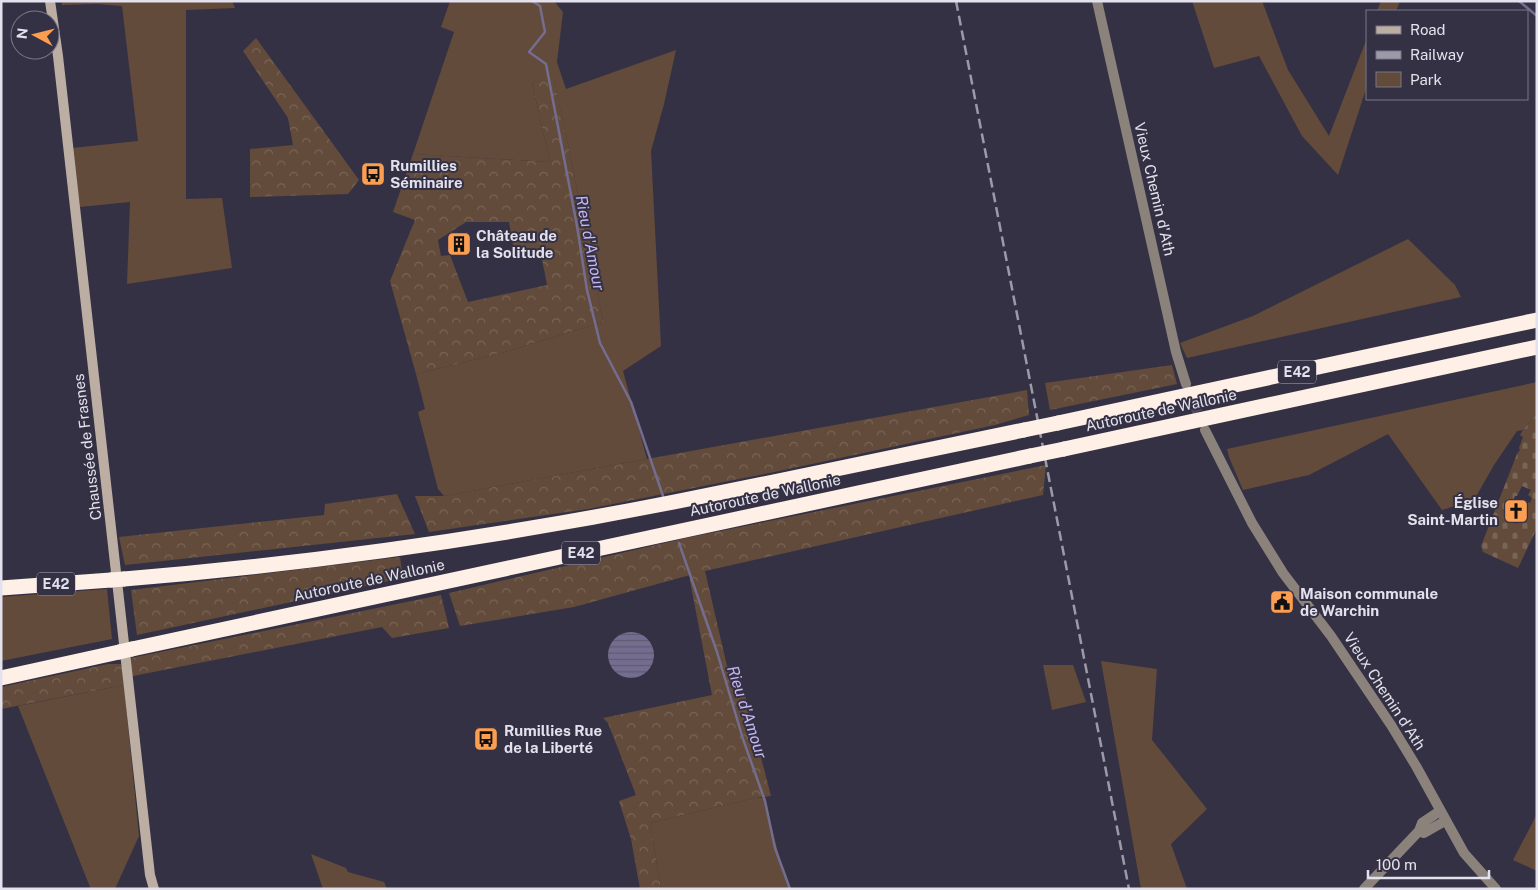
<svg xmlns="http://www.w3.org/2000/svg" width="1538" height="890" font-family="'Public Sans',sans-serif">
  <defs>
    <pattern id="forest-crowns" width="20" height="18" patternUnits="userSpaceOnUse" patternTransform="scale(1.25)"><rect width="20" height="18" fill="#624b3a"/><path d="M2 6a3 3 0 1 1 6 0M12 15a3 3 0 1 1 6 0" fill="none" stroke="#786557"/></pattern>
    <pattern id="cemetery-stones" width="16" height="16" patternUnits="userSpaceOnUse" patternTransform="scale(1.25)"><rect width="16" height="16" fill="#624b3a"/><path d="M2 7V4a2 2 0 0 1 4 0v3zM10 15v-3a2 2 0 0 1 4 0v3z" fill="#786557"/></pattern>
    <pattern id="water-rules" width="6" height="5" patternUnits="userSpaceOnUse" patternTransform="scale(1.25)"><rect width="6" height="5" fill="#746d90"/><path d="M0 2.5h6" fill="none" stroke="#5e5b6f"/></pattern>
  </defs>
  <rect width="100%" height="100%" fill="#353144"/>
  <path fill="#624b3a" d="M61 1H232L235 8 186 10V199L222 198 232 268 127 284 130 202 80 207 72 148 138 141 122 6 97 4 62 5Z
    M450 1H554L563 12 557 62 566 89 676 50 664 104 651 151 661 346 623 371 647 459 444 496 438 489 418 412 425 409 416 374 502 353 603 322 570 154 553 76 532 83 550 162 413 154 454 32 441 27Z
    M1192 1H1262L1288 70 1329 136 1367 38V86L1338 175 1302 136 1259 56 1214 68Z
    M1381 1H1400L1396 11H1377Z
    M1408 239 1455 285 1461 297 1187 358 1180 343 1253 316Z
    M1537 382V414L1523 430 1517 431 1494 465 1474 500 1442 510 1388 434 1309 475 1243 490 1229 457 1227 449Z
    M107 589 112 639 1 661V597Z
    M1101 661 1157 669 1152 740 1207 809 1171 844 1187 889H1141Z
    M1043 665H1073L1086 702 1052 710Z
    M124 685 139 836 115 889H89L90 887 18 706Z
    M755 798H764L781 864 789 889H661L650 823Z
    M1537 814V871L1513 860Z
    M311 854 346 868 348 872 384 882 387 889H323Z"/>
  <path fill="url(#forest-crowns)" fill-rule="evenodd" d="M256 38 359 180 348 194 250 197V149L293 145 288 118 243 51Z
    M553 75 570 154 603 322 502 353 416 374 390 281 415 220 393 212 413 154 550 162 532 83ZM466 222H509L515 257 540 249 547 285 468 302 450 255 441 256 438 240Z
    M1172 365 1177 384 1050 410 1045 383Z
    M1027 390 1029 415 995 425 779 471 588 509 429 532 415 496H444Z
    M1046 465 1043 495 705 571 727 666 739 672 771 796 755 798 650 823 661 889H640L631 839 619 801 636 795 608 723 603 718 712 695 690 581V575L574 607 460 626 449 593 686 538Z
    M397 494 415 534 125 565 119 537 324 515 325 504Z
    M400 557 403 578 137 635 131 590Z
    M441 595 449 628 392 638 382 627 128 677 126 659Z
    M108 664H122L124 685 1 709V687Z"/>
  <path fill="url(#cemetery-stones)" fill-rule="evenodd" d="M1537 414V528L1518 568 1483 552 1481 546 1517 454 1520 450 1519 448 1523 437 1520 435 1523 430ZM1522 486 1531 490 1528 495 1532 498 1530 503 1528 502 1517 524 1505 518 1515 496H1517Z"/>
  <path fill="url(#water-rules)" d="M608 655a23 23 0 1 1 46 0a23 23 0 1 1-46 0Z"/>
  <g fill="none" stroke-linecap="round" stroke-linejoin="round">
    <path stroke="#746d90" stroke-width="2.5" d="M532 1 540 6 545 32 529 52 546 64 577 226 587 290 600 343 631 402 663 496
      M1519 1 1537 16
      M679 543 717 652 743 739 765 801 775 848 790 889"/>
    <path stroke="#4f4b5d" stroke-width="10" stroke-dasharray="10 5" stroke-linecap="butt" d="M1188 389 1202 424"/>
    <path stroke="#8c827c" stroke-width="10" d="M1097 1 1176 352 1186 384
      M1205 430 1252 523 1283 573 1331 636 1391 725 1416 766 1464 853 1496 889
      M1419 831 1424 833 1445 821
      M1364 889 1419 831 1422 823 1440 811"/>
    <path stroke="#bdaea3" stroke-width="10" d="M50 1 58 56 150 875 154 889"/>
    <path stroke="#fef0e6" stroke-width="15" d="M1058 423 1537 320
      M1064 449 1537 347
      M124 579C308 564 492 538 674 502 791 479 908 454 1024 430
      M1 588 111 580
      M132 649 1030 456
      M1 678 119 652"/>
    <path stroke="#9c9aa8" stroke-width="2.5" stroke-dasharray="10 5" stroke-linecap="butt" d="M956 1 1129 889"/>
    <path stroke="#fef0e6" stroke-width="15" d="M1024 430 1058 423
      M1030 456 1064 449
      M111 580 124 579
      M119 652 132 649"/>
  </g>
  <defs>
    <symbol id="bus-square" viewBox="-11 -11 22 22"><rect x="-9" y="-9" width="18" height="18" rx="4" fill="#fb9e51" stroke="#353144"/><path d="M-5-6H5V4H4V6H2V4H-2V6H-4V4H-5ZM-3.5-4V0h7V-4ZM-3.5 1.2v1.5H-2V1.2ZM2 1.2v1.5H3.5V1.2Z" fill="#111"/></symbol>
    <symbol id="building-square" viewBox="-11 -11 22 22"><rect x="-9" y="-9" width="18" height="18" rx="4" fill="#fb9e51" stroke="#353144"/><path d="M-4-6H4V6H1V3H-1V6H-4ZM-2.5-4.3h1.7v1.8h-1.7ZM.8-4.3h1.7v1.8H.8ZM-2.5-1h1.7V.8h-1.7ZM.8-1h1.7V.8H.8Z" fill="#111"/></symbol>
    <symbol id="church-square" viewBox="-11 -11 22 22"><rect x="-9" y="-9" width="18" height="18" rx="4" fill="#fb9e51" stroke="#353144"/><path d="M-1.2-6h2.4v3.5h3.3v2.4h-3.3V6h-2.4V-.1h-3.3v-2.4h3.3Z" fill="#111"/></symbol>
    <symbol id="civic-square" viewBox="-11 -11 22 22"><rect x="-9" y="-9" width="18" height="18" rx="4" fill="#fb9e51" stroke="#353144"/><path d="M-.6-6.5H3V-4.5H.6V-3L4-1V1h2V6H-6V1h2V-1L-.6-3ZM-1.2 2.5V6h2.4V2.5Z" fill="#111"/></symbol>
  </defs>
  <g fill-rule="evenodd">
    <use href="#bus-square" x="359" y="160" width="28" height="28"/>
    <use href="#building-square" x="445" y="230" width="28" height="28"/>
    <use href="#church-square" x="1502" y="497" width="28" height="28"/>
    <use href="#civic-square" x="1268" y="588" width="28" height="28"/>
    <use href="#bus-square" x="472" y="725" width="28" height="28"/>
  </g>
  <g text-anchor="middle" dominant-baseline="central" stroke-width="4" stroke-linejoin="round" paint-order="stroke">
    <g fill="#353144" stroke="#afacba" stroke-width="1">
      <rect x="1278" y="360.5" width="38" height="23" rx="4"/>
      <rect x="562" y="541.5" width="38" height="23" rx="4"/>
      <rect x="37" y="572.5" width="38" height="23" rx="4"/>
    </g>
    <g font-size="14" font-weight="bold" fill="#e3e1ed">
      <text x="1297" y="372">E42</text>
      <text x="581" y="553">E42</text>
      <text x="56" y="584">E42</text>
    </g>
    <g font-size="15" font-weight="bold" fill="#e3e1ed" stroke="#353144" text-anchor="start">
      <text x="390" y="165">Rumillies<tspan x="390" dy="17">Séminaire</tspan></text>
      <text x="476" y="235">Château de<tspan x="476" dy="17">la Solitude</tspan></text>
      <text x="1498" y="502" text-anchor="end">Église<tspan x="1498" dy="17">Saint-Martin</tspan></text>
      <text x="1300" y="593">Maison communale<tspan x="1300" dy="17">de Warchin</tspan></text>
      <text x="504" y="730">Rumillies Rue<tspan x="504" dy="17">de la Liberté</tspan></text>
    </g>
    <g font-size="15" fill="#e3e1ed" stroke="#353144">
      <text transform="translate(1155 189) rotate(77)">Vieux Chemin d'Ath</text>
      <text transform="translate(1161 410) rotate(-12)">Autoroute de Wallonie</text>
      <text transform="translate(87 447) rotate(-97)">Chaussée de Frasnes</text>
      <text transform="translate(765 495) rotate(-12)">Autoroute de Wallonie</text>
      <text transform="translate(369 580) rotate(-12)">Autoroute de Wallonie</text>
      <text transform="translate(1385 691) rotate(57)">Vieux Chemin d'Ath</text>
    </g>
    <g font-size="16" font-style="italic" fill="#c4b7f3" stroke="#353144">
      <text transform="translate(590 243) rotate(79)">Rieu d'Amour</text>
      <text transform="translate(747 712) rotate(72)">Rieu d'Amour</text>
    </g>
  </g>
  <rect width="1538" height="890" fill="none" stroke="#e3e1ed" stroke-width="5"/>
  <rect x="1366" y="10" width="162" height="90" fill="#353144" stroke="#7b7788"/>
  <rect x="1376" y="26" width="25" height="8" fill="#bdaea3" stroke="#7b7788"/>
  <text x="1410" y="35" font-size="15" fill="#e3e1ed">Road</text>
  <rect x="1376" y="51" width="25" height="8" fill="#9c9aa8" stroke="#7b7788"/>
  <text x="1410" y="60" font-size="15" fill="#e3e1ed">Railway</text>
  <rect x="1376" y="72" width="25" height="15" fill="#624b3a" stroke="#7b7788"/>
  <text x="1410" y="85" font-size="15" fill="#e3e1ed">Park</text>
  <g transform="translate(35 35) rotate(277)"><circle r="24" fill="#353144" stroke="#7b7788"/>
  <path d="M0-4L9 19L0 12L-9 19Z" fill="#fb9e51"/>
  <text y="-8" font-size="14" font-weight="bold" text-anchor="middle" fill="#e3e1ed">N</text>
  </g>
  <path d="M1368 870v8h121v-8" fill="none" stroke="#e3e1ed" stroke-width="2.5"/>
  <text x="1376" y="870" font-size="15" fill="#e3e1ed" stroke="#353144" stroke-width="4" paint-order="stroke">100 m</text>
</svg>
